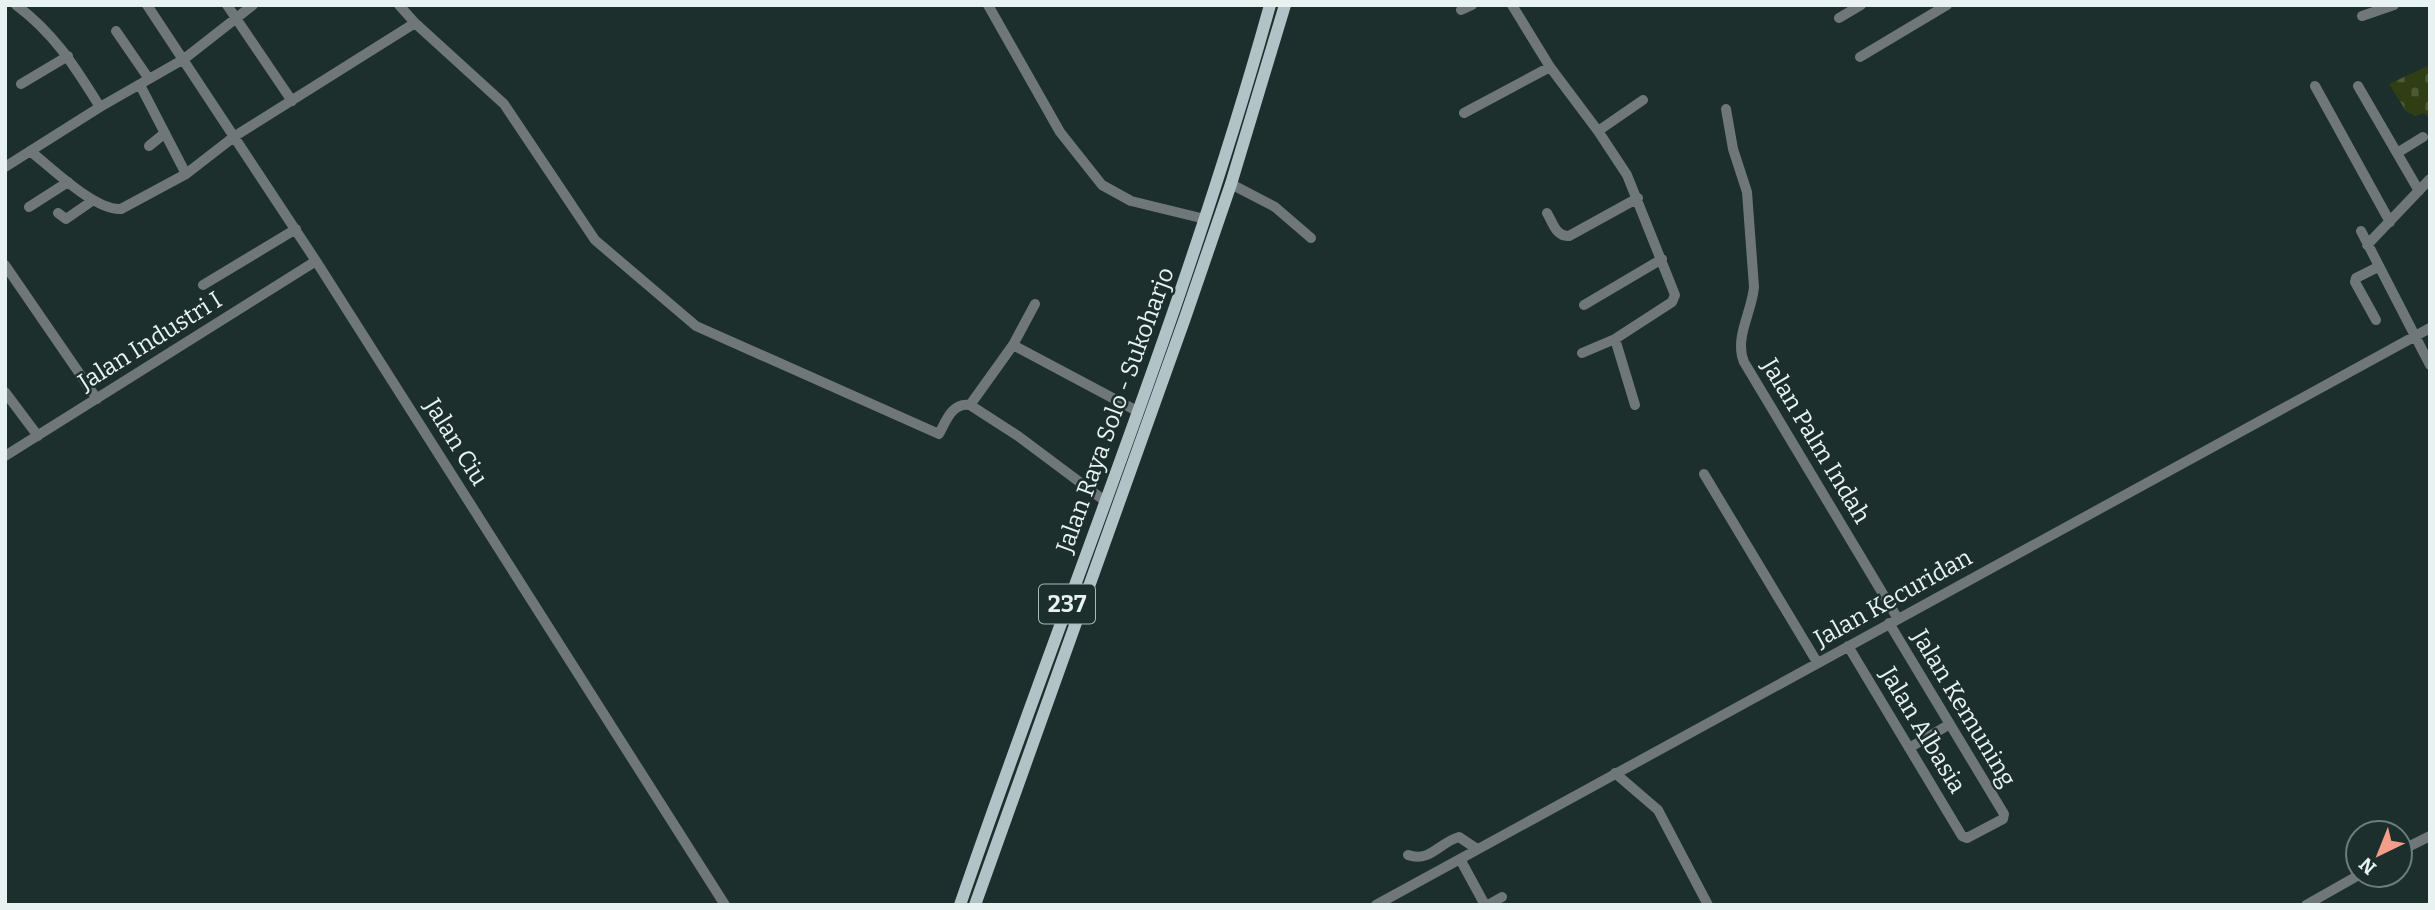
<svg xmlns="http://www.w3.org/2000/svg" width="2435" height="910" font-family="Bitter,serif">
  <defs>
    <pattern id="cemetery-stones" width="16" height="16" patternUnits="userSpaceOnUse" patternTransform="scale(1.75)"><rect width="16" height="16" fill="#303e13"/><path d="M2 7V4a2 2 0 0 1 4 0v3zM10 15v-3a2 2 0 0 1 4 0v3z" fill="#4e5a36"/></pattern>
  </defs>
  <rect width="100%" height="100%" fill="#1d2f2d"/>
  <path fill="url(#cemetery-stones)" d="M2430 65V119L2424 113 2415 116 2406 111 2389 84Z"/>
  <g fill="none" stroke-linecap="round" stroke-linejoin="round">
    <path stroke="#6f7779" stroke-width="10" d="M16 5C55 34 75 67 100 107
      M147 5 316 261 725 905
      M227 5 292 101
      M399 5 415 23 504 104 595 240 696 326 939 434C946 421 952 402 970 405L1018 436 1105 501
      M988 5 1060 132 1102 185 1131 201 1205 219
      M1512 5 1550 67 1598 131 1627 175 1675 295 1672 302 1615 339 1582 353
      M1461 10 1472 5
      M2362 16 2394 5
      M1839 18 1861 5
      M116 31 149 79
      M1860 57 1947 5
      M21 84 68 56
      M140 85 186 174
      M2315 86 2390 222
      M2358 86 2419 191
      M1726 109 1733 149 1747 192 1754 287C1752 312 1734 338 1744 362L1898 619
      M1464 113 1550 67
      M1598 131 1643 100
      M149 146 165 133
      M30 151C52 168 95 211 121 209L186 174 235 136 415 23
      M2397 153 2423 137
      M5 167 100 107 184 59 253 5
      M1231 184 1275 207 1311 238
      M29 207 68 182
      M58 213 66 219 92 201
      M1547 213C1553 223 1556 237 1569 236L1638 198
      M2361 231 2430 365
      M2367 245 2430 179
      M5 265 97 399
      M203 285 296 229
      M1584 305 1662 259
      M2376 320 2355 282 2356 278 2378 267
      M1615 339 1635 405
      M1013 345 1137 411
      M5 392 38 436
      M970 405 1013 345 1035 304
      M5 456 316 261
      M1704 474 1817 662
      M1848 646 1962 836 1967 838 2003 819 2004 814 1889 623
      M1909 748 1950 724
      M1615 773 1658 810 1708 905
      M2400 851 2430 836
      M1408 855C1430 863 1440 842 1459 837L1477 849
      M1460 859 1485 905
      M1376 905 2430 328
      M1488 905 1502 897
      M2306 905 2359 875"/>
    <path stroke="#b2c3c8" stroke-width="12" d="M960 905C1063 605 1185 311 1270 5
      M975 905 1185 318 1231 184 1285 5"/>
  </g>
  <g text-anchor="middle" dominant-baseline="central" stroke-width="5" stroke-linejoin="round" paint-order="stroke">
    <rect fill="#1d2f2d" stroke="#abb8b6" stroke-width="2" x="1039" y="584.5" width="56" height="39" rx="5"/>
    <g font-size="23" font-weight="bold" fill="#e8f3f1">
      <text x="1067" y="604">237</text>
    </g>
    <g font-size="24" fill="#e8f3f1" stroke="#1d2f2d">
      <text transform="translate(150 341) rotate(-32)">Jalan Industri I</text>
      <text transform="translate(1115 410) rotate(-70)">Jalan Raya Solo - Sukoharjo</text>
      <text transform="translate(1816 441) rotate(59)">Jalan Palm Indah</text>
      <text transform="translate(456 442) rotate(58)">Jalan Ciu</text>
      <text transform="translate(1893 598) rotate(-29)">Jalan Kecuridan</text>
      <text transform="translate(1964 708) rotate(59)">Jalan Kemuning</text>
      <text transform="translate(1923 730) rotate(59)">Jalan Albasia</text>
    </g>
  </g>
  <rect width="2435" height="910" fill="none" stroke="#e8f3f1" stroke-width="14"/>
  <g transform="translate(2379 854) rotate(223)"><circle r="33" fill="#1d2f2d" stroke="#6e7d7b" stroke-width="2"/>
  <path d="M0-5L12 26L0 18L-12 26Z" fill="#f49e89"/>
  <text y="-10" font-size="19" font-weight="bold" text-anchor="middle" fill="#e8f3f1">N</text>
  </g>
</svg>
